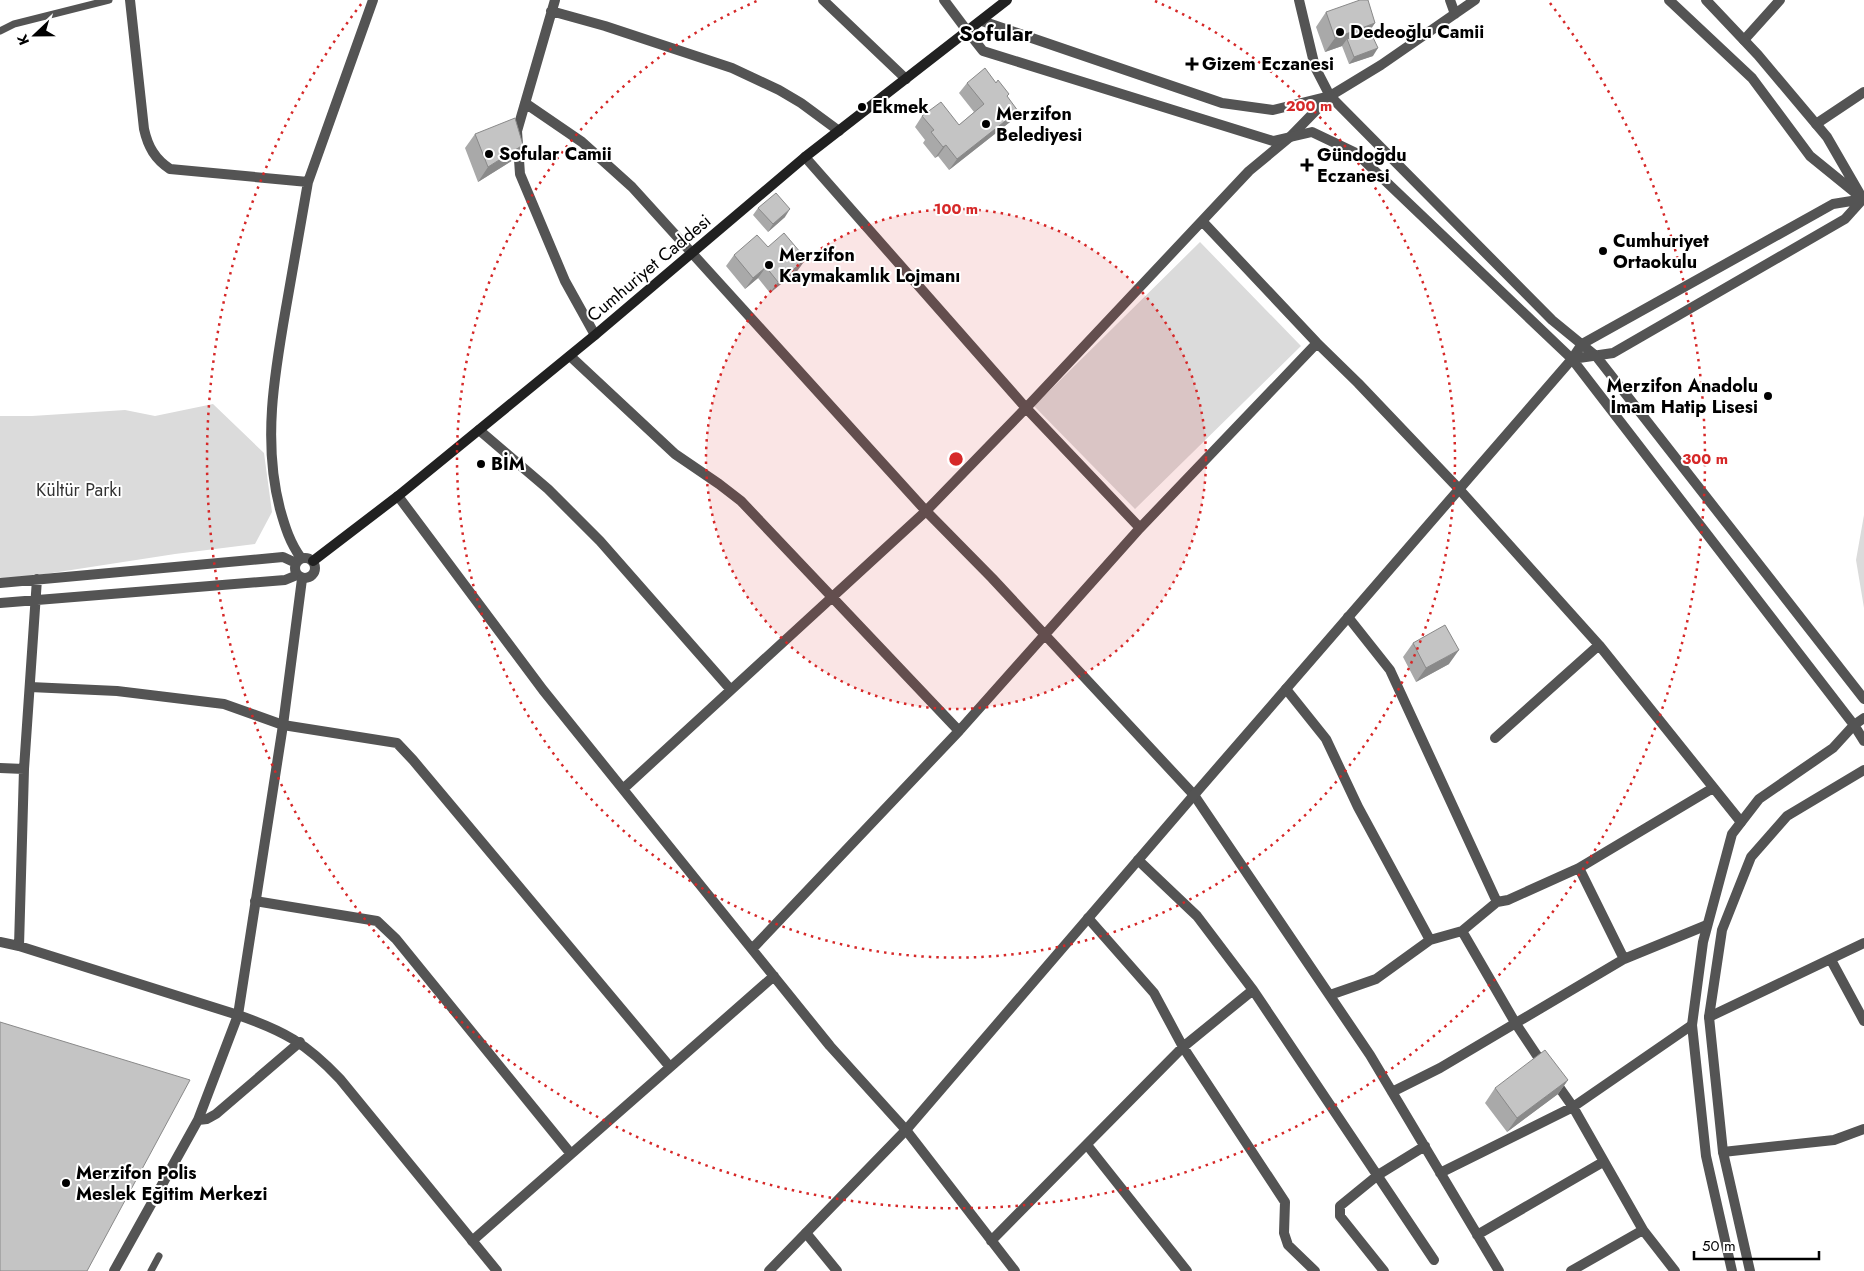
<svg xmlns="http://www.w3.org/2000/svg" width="1864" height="1271" font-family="Jost,sans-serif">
  <rect width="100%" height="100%" fill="#fff"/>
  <path fill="#dbdbdb" d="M1200 242 1301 346 1135 509 1034 406Z
    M213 404 264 453 272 512 255 544 175 554 0 581V416H32L125 410 155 416Z
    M1864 515V608L1856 560Z"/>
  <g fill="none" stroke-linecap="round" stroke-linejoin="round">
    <path stroke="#545454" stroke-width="7" d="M0 31 14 24 109 0
      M151 1271 159 1256"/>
    <path stroke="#545454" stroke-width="10" d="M130 0 144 129C148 147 155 159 170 169L308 182 373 0
      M555 0 517 131 520 174 565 281 595 335
      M823 0 906 79
      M944 0 968 32
      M1299 0 1315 67 1330 96
      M1450 0 1455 14
      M551 11 605 26 732 68 779 90 801 103 839 131
      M1744 40 1780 0
      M525 103 582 142 632 187 926 511 992 578 1194 795 1370 1055 1499 1271
      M1816 124 1864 92
      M805 157 1026 408 1140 528
      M1202 221 1317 343 1358 383 1459 489 1599 645 1741 822
      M570 356 675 454 719 484 741 501 959 731
      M479 430 548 489 600 541 731 690
      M398 496 543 690 830 1046 906 1130 1015 1271
      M295 568a10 10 0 1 1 20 0a10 10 0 1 1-20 0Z
      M301 558C290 543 285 527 280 509 262 440 275 371 287 302 294 262 301 222 308 182
      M0 583 283 557 296 563
      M0 603 285 580 297 575
      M1348 617 1390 670 1497 902
      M30 687 117 691 224 704 283 725 397 743 413 760 670 1067
      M1286 689 1326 739 1358 807 1430 940
      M1495 738 1599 645
      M0 768 24 769
      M623 789 926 511 1026 408 1249 171 1290 137 1330 96 1381 65 1475 0
      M1138 860 1197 916 1253 990 1434 1260
      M1579 868 1624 959
      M255 901 377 921 396 939 571 1154
      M1088 918 1154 993 1183 1047 1285 1202 1284 1233 1288 1245 1315 1271
      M1462 931 1516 1024 1544 1066
      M0 942 19 946 238 1015
      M19 946 24 769 37 579
      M753 948 959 731 1140 528 1317 343
      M1831 960 1864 1021
      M1330 995 1376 979 1430 940 1462 931 1497 902 1508 900 1579 868 1713 788
      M1709 1017 1864 943
      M1554 1080 1573 1107 1643 1230 1675 1271
      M1392 1092 1440 1068 1624 959 1707 925
      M1087 1145 1187 1271
      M1723 1152 1834 1140 1864 1129
      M1440 1173 1573 1107 1692 1025
      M806 1233 837 1271
      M1477 1235 1603 1162
      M472 1241 774 976
      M991 1241 1183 1047 1253 990
      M1384 1271 1340 1216V1206L1378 1175 1425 1146
      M1571 1271 1643 1230"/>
    <path stroke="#545454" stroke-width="10" d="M1669 0 1752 78 1810 156 1863 199
      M1706 0 1758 55 1827 137 1860 194
      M982 21 1222 103 1273 110 1330 96 1552 320 1596 356 1864 699
      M968 32 983 51 1273 141 1312 132 1356 153 1572 359 1854 725 1864 741
      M1572 359 1613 353 1845 219 1863 199
      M238 1015C284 1031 306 1043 340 1079L497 1271
      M198 1120 207 1119 216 1114 300 1042
      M114 1271 198 1120 238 1015 283 725 302 579
      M769 1271 906 1130 1194 795 1572 359 1582 344 1833 204 1864 199
      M1732 1271 1706 1156 1692 1025 1703 942 1732 834 1759 799 1833 748 1854 725 1864 718
      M1750 1271 1723 1152 1709 1017 1722 930 1751 857 1787 816 1864 770"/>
    <path stroke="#212121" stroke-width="10" d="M313 561 398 496 595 335 805 157 1007 0"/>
  </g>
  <path fill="#a9a9a9" d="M1326 12 1370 31 1373 56 1349 64 1342 46 1325 52 1316 27Z
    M967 83 1007 97 1018 111 1010 122 949 170 938 156 935 158 923 143 925 140 915 127 922 116 959 125 974 112 959 93Z
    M475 134 523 145 513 160 478 182 465 148Z
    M758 208 785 217 768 232 753 215Z
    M768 247 798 270 770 293 758 278 745 289 726 266 734 255Z
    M1413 643 1449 664 1416 682 1403 657Z
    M1568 1080 1558 1094 1507 1132 1485 1103 1495 1088Z"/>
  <path fill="#898989" d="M1375 23 1365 38 1347 39 1342 46 1325 52 1335 38Z
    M1378 48 1373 56 1349 64 1354 57Z
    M1018 111 1010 122 949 170 957 159Z
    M523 145 513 160 478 182 488 167Z
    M946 145 938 156 935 158 943 147Z
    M790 209 785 217 768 232 773 224Z
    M806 259 798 270 770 293 778 282Z
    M766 267 758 278 745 289 753 278Z
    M1459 650 1449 664 1416 682 1426 668Z
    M1568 1080 1558 1094 1507 1132 1517 1118Z"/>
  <path fill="#c4c4c4" stroke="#898989" d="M1360 0H1368L1375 23 1335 38 1326 12Z
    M1370 31 1378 48 1354 57 1347 39Z
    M985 68 996 83 998 80 1009 94 1007 96 1018 111 957 159 946 145 943 147 931 132 934 130 922 116 941 102 959 125 984 104 967 83Z
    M515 118 523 145 488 167 475 134Z
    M776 193 790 209 773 224 758 208Z
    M784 233 806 259 778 282 766 267 753 278 734 255 757 235 768 247Z
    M1445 625 1459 650 1426 668 1413 643Z
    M0 1022 190 1080 87 1271H0Z
    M1545 1050 1568 1080 1517 1118 1495 1088Z"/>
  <circle cx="956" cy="459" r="250" fill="#d62828" fill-opacity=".12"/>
  <g fill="none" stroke="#d62828" stroke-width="2.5" stroke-dasharray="2.5 5">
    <circle cx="956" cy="459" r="250"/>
    <path d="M1155 1A499 499 0 1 1 757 1"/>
    <path d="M1550 3A749 749 0 1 1 362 3"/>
  </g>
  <g fill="#000" stroke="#fff" stroke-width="2">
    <circle cx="1340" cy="32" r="5"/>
    <path d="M1189.5 56.5h5v5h5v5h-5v5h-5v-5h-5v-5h5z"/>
    <circle cx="862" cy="107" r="5"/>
    <circle cx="986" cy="124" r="5"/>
    <circle cx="489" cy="154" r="5"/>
    <path d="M1304.5 157.5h5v5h5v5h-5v5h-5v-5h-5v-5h5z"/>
    <circle cx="1603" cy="251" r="5"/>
    <circle cx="769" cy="265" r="5"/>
    <circle cx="1768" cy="396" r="5"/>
    <circle cx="481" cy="464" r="5"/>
    <circle cx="66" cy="1183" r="5"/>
  </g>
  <g text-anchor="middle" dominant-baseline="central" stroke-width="4" stroke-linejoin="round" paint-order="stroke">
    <g font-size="18" font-weight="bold" fill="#000" stroke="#fff" text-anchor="start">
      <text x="1350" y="32">Dedeoğlu Camii</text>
      <text x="1202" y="64">Gizem Eczanesi</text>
      <text x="872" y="107">Ekmek</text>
      <text x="996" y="114">Merzifon<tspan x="996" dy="21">Belediyesi</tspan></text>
      <text x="499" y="154">Sofular Camii</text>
      <text x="1317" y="155">Gündoğdu<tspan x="1317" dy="21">Eczanesi</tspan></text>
      <text x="1613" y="241">Cumhuriyet<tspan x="1613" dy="21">Ortaokulu</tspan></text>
      <text x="779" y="255">Merzifon<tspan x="779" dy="21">Kaymakamlık Lojmanı</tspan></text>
      <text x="1758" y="386" text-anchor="end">Merzifon Anadolu<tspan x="1758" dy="21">İmam Hatip Lisesi</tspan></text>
      <text x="491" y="464">BİM</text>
      <text x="76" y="1173">Merzifon Polis<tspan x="76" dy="21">Meslek Eğitim Merkezi</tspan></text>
    </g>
    <g font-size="18" fill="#000" stroke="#fff">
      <text transform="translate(649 268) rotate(-40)">Cumhuriyet Caddesi</text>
    </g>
    <g font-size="18" fill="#323232" stroke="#fff">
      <text x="79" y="490">Kültür Parkı</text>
    </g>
    <g font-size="22" font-weight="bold" fill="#000" stroke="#fff">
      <text x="996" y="33">Sofular</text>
    </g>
  </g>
  <circle cx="956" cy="459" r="8" fill="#d62828" stroke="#fff" stroke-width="2.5"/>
  <g font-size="15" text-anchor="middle" font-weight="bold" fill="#d62828" stroke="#fff" stroke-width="4" stroke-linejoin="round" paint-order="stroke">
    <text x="1309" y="111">200 m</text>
    <text x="956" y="214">100 m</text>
    <text x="1705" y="464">300 m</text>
  </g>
  <g transform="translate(35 35) rotate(248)" stroke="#ffffff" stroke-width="4" paint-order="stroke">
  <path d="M0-4L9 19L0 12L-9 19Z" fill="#000000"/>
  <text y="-8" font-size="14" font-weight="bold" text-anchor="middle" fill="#000000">K</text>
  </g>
  <path d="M1694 1251v8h125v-8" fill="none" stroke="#000000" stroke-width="2.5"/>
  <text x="1702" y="1251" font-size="15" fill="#000000" stroke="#ffffff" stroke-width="4" paint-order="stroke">50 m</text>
</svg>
